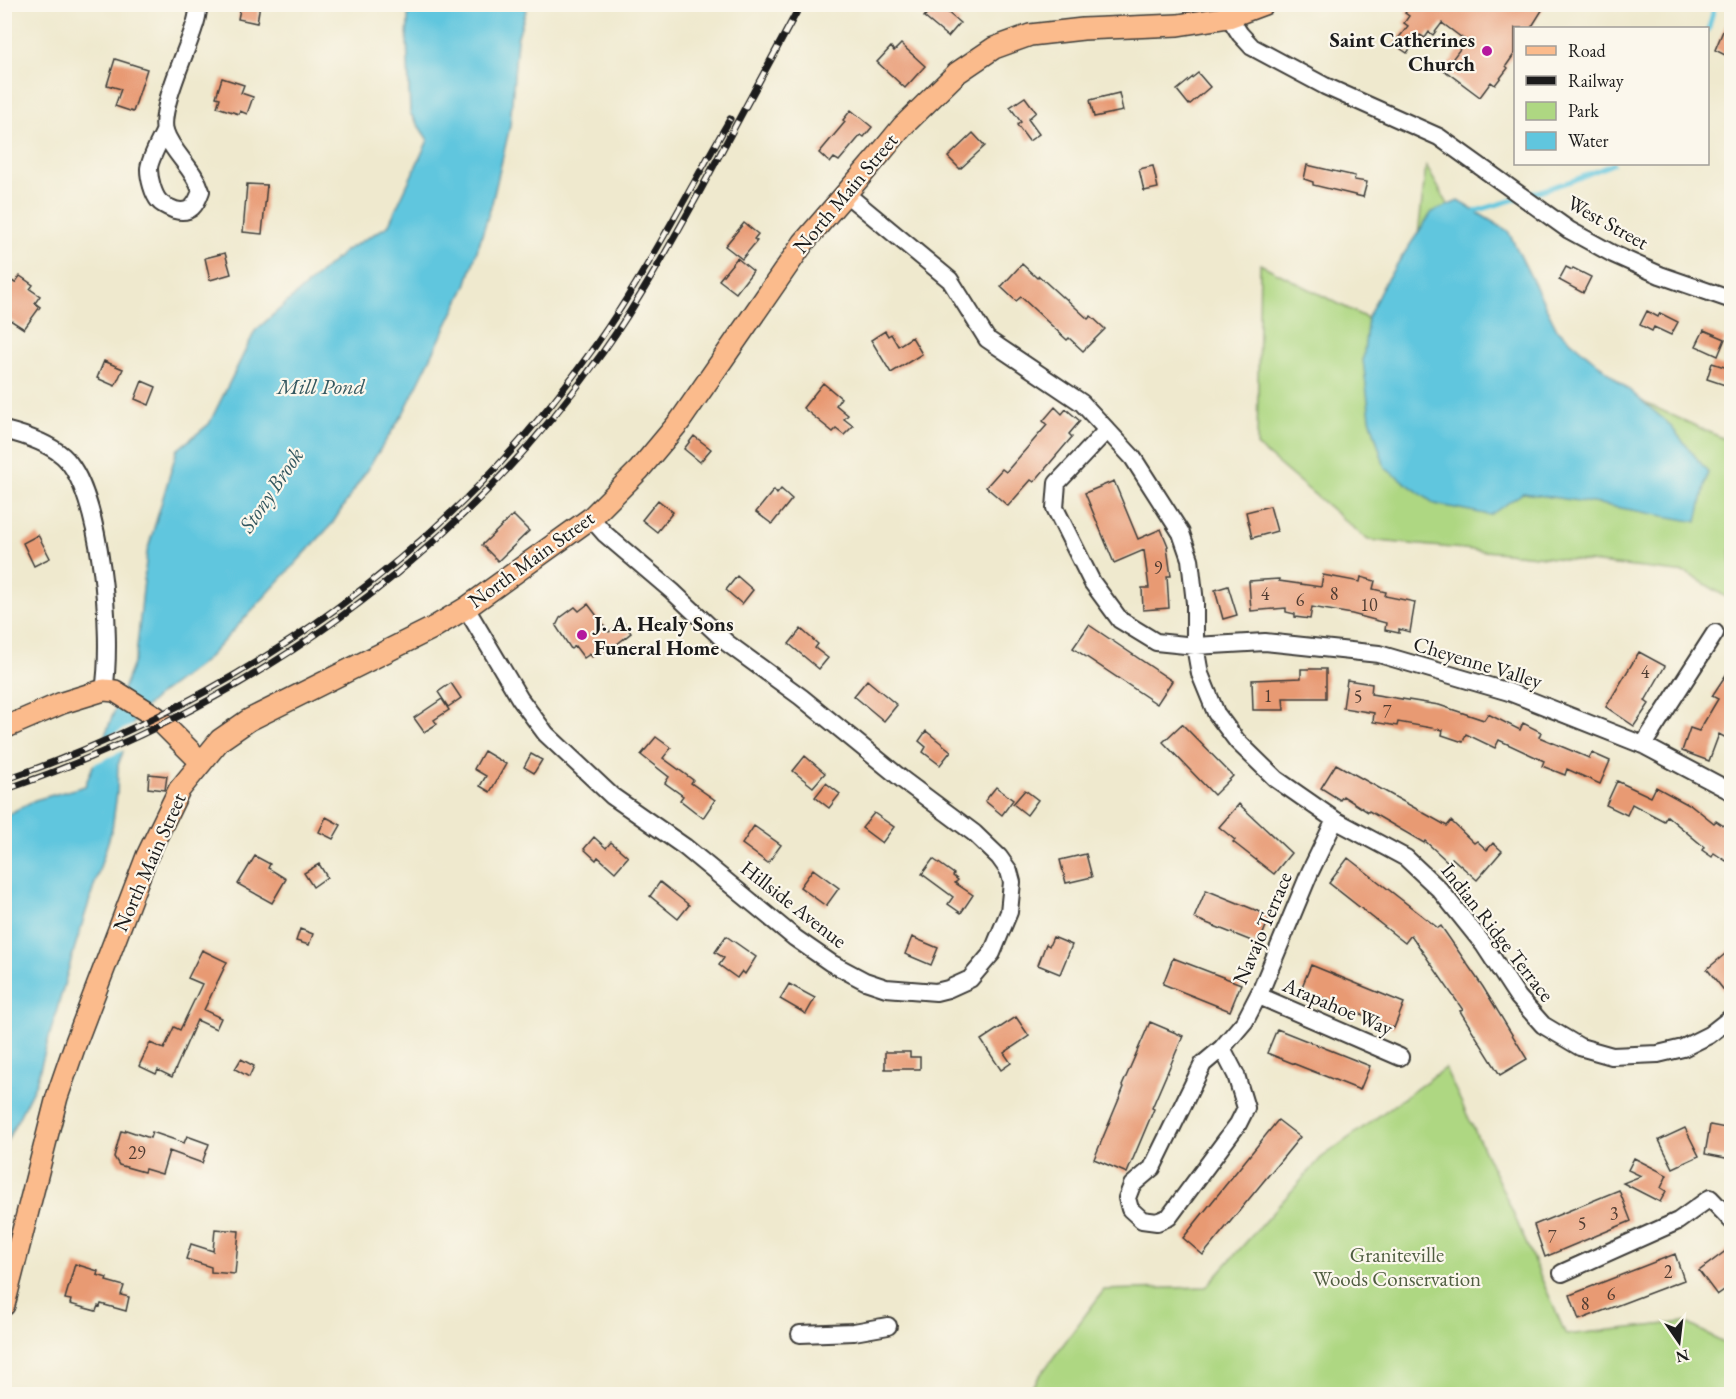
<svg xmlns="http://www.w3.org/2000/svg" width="1736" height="1399" font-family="'EB Garamond',serif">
  <rect width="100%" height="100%" fill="#fbf7ec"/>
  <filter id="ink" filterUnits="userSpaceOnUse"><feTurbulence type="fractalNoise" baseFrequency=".0167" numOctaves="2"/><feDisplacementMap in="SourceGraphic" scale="12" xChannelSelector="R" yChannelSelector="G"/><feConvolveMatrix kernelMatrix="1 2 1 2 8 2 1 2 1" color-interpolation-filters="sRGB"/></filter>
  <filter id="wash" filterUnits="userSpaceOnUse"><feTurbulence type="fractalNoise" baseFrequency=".008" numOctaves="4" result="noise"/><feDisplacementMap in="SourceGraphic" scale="24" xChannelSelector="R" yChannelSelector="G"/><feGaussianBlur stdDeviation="1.35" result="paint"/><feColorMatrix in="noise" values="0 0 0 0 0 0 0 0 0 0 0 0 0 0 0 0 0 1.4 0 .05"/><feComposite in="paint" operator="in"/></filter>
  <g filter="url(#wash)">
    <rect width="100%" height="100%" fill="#efe9ce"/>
    <path fill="#aed782" stroke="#657a4f" stroke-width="1.5" d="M1426 166 1533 352 1731 442V600L1687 573 1527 555 1368 540 1257 446 1260 264 1406 338Z
      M1445 1068 1507 1199 1566 1335 1685 1322 1731 1346V1394H1026L1104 1290 1206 1287 1321 1158Z"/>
    <path fill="#60c6de" stroke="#3e717d" stroke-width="1.5" d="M409 5H528L517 39 510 126 492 203 466 286 403 414 332 524 205 661 159 695 136 716 118 765 117 793 112 829 74 950 36 1083 5 1145V816L35 800 85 786 136 656 147 552 177 450 209 424 255 331 346 250 388 226 428 140 410 113 407 37Z
      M1458 201 1508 231 1557 329 1668 423 1708 472 1697 522 1599 504 1523 493 1490 515 1435 504 1385 468 1370 418 1363 360 1368 317 1385 282 1432 212Z"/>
    <path fill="#efe9ce" d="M137 723 127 749 90 766 100 740Z"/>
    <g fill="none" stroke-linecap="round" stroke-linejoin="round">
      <path stroke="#60c6de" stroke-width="4.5" d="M1708 31 1715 4
        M1527 195 1574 180 1613 164
        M1476 211 1516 199"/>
    </g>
    <g id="blocks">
      <path fill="#e89a73" d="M241 4H260L257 23 238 19Z
        M935 4H938L960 23 948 37 924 17Z
        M1412 4H1546L1531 28H1515V53L1506 66 1508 68 1495 85 1491 82 1480 97 1444 70 1466 41 1442 23 1433 35 1429 32 1425 38 1420 35 1407 53 1394 44 1408 26 1404 23 1409 16 1405 13Z
        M1731 12V58L1715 50Z
        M901 44 925 66 905 88 877 62 891 47 894 51Z
        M115 59 147 69 133 112 115 106 121 89 107 85Z
        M1198 73 1210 87 1189 105 1177 90Z
        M222 78 244 85 241 93 253 97 247 114 240 111 239 114 217 107 220 98 216 97Z
        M1119 93 1123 111 1094 117 1090 100Z
        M1025 97 1036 112 1028 119 1039 134 1029 141 1017 125 1021 122 1010 107Z
        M851 110 872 127 864 137 861 135 839 161 834 158 830 163 819 153 845 122 843 120Z
        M973 133 985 146 960 169 948 157Z
        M1307 165 1355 176 1354 180 1367 182 1363 197 1313 185V182L1304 179Z
        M1153 166 1158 188 1144 191 1139 169Z
        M247 184 267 185 262 234 243 232Z
        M744 223 758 234 754 239 757 241 742 259 725 246Z
        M225 253 231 274 210 280 205 258Z
        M737 258 753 271 736 293 719 280Z
        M1022 264 1037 278 1039 276 1062 297 1063 296 1088 319 1091 316 1105 329 1083 351 1069 338 1067 340 1021 297 1016 301 1001 287Z
        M1566 267 1572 270 1573 268 1591 277 1583 293 1559 280Z
        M4 276 15 283 20 276 33 285 30 289 40 296 35 303 40 307 24 329 4 316Z
        M1647 311 1658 317 1660 313 1678 322 1671 335 1654 327 1652 331 1640 325Z
        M1704 330 1725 339 1718 356 1696 346Z
        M885 331 888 336 891 334 898 346 912 337 922 354 891 373 871 340Z
        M104 361 123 369 115 386 97 378Z
        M1712 363 1731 369V387L1707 379Z
        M142 381 156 387 149 405 135 399Z
        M823 383 841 398 836 405 848 415 844 419 853 426 844 435 836 429 833 432 803 408Z
        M1055 407 1062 414 1066 409 1080 421 1069 434 1072 437 1034 482 1031 480 1008 506 986 487 1002 469 1006 472 1047 425 1043 421Z
        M694 436 711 449 700 462 684 449Z
        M1114 481 1138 539 1161 529 1168 546 1167 547 1171 576H1167L1169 608 1143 610 1142 588H1149L1144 550 1114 563 1085 493Z
        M781 489 792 499 772 524 756 512 774 490 777 494Z
        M658 500 673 512 657 532 642 520Z
        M1270 506 1277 531 1252 538 1246 512Z
        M513 515 529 531 498 561 482 545Z
        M38 535 50 558 34 566 23 543Z
        M1323 575 1360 582 1361 577 1375 581 1373 589 1386 592 1385 596 1415 602 1410 632 1399 629V633L1385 630 1386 623 1352 614 1312 607 1310 619 1295 617V614L1286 612V608L1251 611 1249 581 1279 579V581L1321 587Z
        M737 576 753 590 742 604 726 590Z
        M1228 586 1237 615 1223 619 1215 590Z
        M588 604 609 632 623 622 631 633 607 652 604 648 592 657 590 654 584 658 575 646 571 649 556 626 560 618 575 607 579 611Z
        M1089 625 1172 681 1157 704 1073 648Z
        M801 629 818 644 815 648 828 658 819 669 789 644Z
        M1639 652 1665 666 1645 701 1649 704 1634 726 1606 707Z
        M1731 667V732L1728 739 1719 734 1709 761 1682 751 1690 728 1699 731 1718 699 1712 696Z
        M1301 669H1326V698H1283L1284 710H1253L1252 680 1301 678Z
        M867 680 897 705 884 721 854 696Z
        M1347 680 1372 684 1371 694 1439 705 1484 720 1488 714 1520 730 1523 723 1541 732 1539 737 1589 758 1592 753 1610 761 1600 784 1567 769 1565 775 1542 766 1544 761 1499 740 1495 748 1466 734 1463 742 1442 735 1443 730 1398 722 1397 726 1373 722 1374 713 1343 708Z
        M451 683 461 698 448 707 438 692Z
        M442 699 449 710 434 720 437 724 424 732 414 718Z
        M1182 724 1233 776 1214 795 1163 742Z
        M926 731 951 751 940 765 923 752 926 747 919 741Z
        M656 737 671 748 663 758 693 780 691 783 715 800 703 818 680 800 683 796 665 783 669 777 641 755Z
        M484 751 506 764 490 792 480 786 486 776 474 769Z
        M531 754 542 760 534 773 524 767Z
        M805 756 825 773 813 787 793 771Z
        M1336 764 1447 826 1451 821 1474 843 1477 841 1487 850 1493 843 1502 851 1477 880 1452 858 1448 862 1425 841 1424 843 1369 811 1368 812 1343 796 1340 800 1321 788Z
        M149 774 167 776 165 790 148 788Z
        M1617 781 1651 797 1656 787 1689 805 1690 804 1714 823 1716 821 1731 831V851L1726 861 1714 853 1712 857 1702 850 1704 847 1667 816 1664 821 1632 804 1627 815 1606 805Z
        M826 783 840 794 829 808 815 797Z
        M996 787 1013 800 1002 815 985 801Z
        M1025 790 1038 800 1027 815 1013 804Z
        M1239 804 1291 853 1274 874 1233 842 1235 840 1219 827Z
        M874 813 894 827 882 843 862 828Z
        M326 817 341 825 333 839 319 832Z
        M754 826 781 845 768 863 742 844Z
        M594 837 606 848 611 842 628 857 615 872 598 857 596 860 584 849Z
        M1086 854 1092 877 1066 883 1060 860Z
        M255 856 270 864 268 868 286 879 272 903 238 884Z
        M1348 858 1438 928 1441 926 1483 987 1527 1059 1500 1075 1460 1011 1463 1010 1411 935 1405 943 1329 883Z
        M933 859 954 874 953 876 958 880 955 883 973 895 961 913 948 904 953 897 922 874Z
        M319 864 327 877 313 887 304 873Z
        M813 869 839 888 826 906 800 887Z
        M660 882 689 905 678 919 650 896Z
        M1206 890 1270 916 1259 944 1194 918Z
        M300 929 313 934 309 945 296 941Z
        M726 936 756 957 745 974 742 971 737 978 719 965 724 958 715 952Z
        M912 937 938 948 931 965 905 954Z
        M1053 937 1072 945 1060 974 1038 965 1046 944 1049 946Z
        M1731 949V999L1707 969Z
        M202 950 227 962 204 1010 221 1018 216 1029 197 1020 172 1077 158 1070 156 1074 139 1066 150 1043 164 1049 174 1027 180 1030 202 984 188 978Z
        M1173 958 1241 984 1230 1011 1163 984Z
        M1311 965 1404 1003 1394 1028 1301 989Z
        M789 984 815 998 806 1014 780 999Z
        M1016 1017 1029 1036 1004 1053 1011 1063 1001 1070 981 1040Z
        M1150 1022 1183 1036 1152 1108 1154 1109 1127 1173 1094 1159 1124 1087 1122 1086Z
        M1277 1029 1370 1066 1360 1090 1267 1053Z
        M885 1052H910V1057H920V1069H885Z
        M241 1059 254 1066 249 1077 235 1069Z
        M1278 1120 1300 1137 1203 1255 1183 1238Z
        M1710 1125 1731 1129V1159L1705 1154Z
        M1685 1128 1699 1156 1673 1168 1659 1140Z
        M126 1130 150 1138 152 1132 184 1143 187 1136 209 1144 202 1163 169 1151 162 1174 145 1169 144 1172 119 1165 114 1157 121 1131 125 1132Z
        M1634 1158 1667 1175 1661 1188 1666 1191 1660 1202 1623 1183 1641 1176 1628 1170Z
        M1619 1190 1631 1221 1545 1257 1534 1225Z
        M215 1229 239 1231 235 1274 211 1272V1267L186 1259 191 1244 213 1251Z
        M1731 1247V1285L1717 1295 1699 1271Z
        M1675 1254 1684 1280 1579 1320 1570 1295Z
        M75 1264 98 1271 97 1275 107 1278 106 1281 124 1286 121 1295 129 1297 126 1311 101 1304 100 1307 98 1306 96 1311 70 1304 71 1300 65 1299Z"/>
    </g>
  </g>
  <g filter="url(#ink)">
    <use href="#blocks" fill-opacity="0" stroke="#3c3b37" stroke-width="1.5"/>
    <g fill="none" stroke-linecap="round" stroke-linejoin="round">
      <defs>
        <path id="minor" d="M1229 17 1240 34 1252 47 1325 86 1439 137 1569 230 1613 254 1660 275 1732 300
          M165 130C161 139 149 160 149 169 149 178 153 194 159 201 162 205 170 208 175 210 191 214 196 205 201 191 194 168 172 153 165 131 159 109 187 51 194 27 197 20 198 12 199 4
          M845 193 950 280 987 339 1082 403 1133 458 1181 533 1190 559 1195 603V646L1200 674 1216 713 1237 741 1276 779 1335 820 1406 858 1440 890 1484 945 1518 997 1543 1025 1580 1047 1612 1056 1658 1054 1683 1048 1709 1035 1732 1017
          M4 430C24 435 47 442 63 456 102 491 113 639 104 690
          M1107 430 1057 483 1055 508 1092 582 1120 620 1156 642 1195 646 1265 642 1379 654 1509 692 1643 745 1732 792
          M466 608 520 699 546 734 612 796 685 847 795 938 831 963 865 981 886 988 936 992 948 989 970 979 992 953 1009 912 1012 882 1009 871 999 857 974 833 903 780 801 697 727 643 672 591 605 534 591 518
          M1643 745 1715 633
          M1259 996 1400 1057
          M1222 1048 1236 1075 1246 1108 1238 1124 1169 1217 1157 1222 1142 1220 1130 1209 1127 1198 1132 1185 1152 1168 1203 1064 1222 1048 1245 1021 1261 990 1310 872 1335 820
          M1562 1273 1678 1221 1710 1198 1732 1221
          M800 1334 854 1332 888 1326"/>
        <path id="major" d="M4 728 62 703 104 690 115 691 156 717 200 761
          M4 1305 57 1097 76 1042 147 856 179 790 220 740 249 720 431 629 466 608 591 518 639 470 680 421 804 242 880 154 903 126 957 73 994 48 1030 35 1083 29 1178 25 1229 17 1264 4"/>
      </defs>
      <use href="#minor" stroke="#3c3b37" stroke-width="20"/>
      <use href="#major" stroke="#3c3b37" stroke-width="24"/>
      <use href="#minor" stroke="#fff" stroke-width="16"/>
      <use href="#major" stroke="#fbbb8c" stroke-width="21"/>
      <defs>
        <path id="rail" d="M4 780C243 698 449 553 595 346 646 274 686 195 730 119
          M4 790C248 706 453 562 603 352 639 301 669 247 699 193 733 130 767 67 801 4"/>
      </defs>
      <use href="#rail" stroke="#1c1c1c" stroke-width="7"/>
      <use href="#rail" stroke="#fbf7ec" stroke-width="4.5" stroke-dasharray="14" stroke-linecap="butt"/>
    </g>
  </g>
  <g fill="#b5179e" stroke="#fbf7ec" stroke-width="2">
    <circle cx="1487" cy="51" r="6"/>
    <circle cx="582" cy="635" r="6"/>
  </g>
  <g text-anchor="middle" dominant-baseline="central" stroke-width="4.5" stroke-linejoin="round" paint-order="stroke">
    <g font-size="18" fill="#4f3c32">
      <text x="1158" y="567">9</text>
      <text x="1265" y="593">4</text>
      <text x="1334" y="593">8</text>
      <text x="1300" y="599">6</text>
      <text x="1369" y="604">10</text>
      <text x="1645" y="671">4</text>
      <text x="1268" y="695">1</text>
      <text x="1358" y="696">5</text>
      <text x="1387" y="711">7</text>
      <text x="137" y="1152">29</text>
      <text x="1614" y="1213">3</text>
      <text x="1582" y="1223">5</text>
      <text x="1552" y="1236">7</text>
      <text x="1668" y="1271">2</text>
      <text x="1611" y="1293">6</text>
      <text x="1585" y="1303">8</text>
    </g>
    <g font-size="21" font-weight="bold" fill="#1c1c1c" stroke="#fbf7ec" text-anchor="end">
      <text x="1475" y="39">Saint Catherines<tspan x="1475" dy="24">Church</tspan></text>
      <text x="594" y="623" text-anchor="start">J. A. Healy Sons<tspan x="594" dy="24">Funeral Home</tspan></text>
    </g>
    <g font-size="21" fill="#1c1c1c" stroke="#fbf7ec">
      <text transform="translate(845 193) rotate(-50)">North Main Street</text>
      <text transform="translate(1608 222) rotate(29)">West Street</text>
      <text transform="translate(531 559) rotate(-36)">North Main Street</text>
      <text transform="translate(1478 662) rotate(17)">Cheyenne Valley</text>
      <text transform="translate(149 862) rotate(-66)">North Main Street</text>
      <text transform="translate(794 904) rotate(38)">Hillside Avenue</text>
      <text transform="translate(1262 928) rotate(-67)">Navajo Terrace</text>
      <text transform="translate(1498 932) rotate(52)">Indian Ridge Terrace</text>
      <text transform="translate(1338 1006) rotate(23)">Arapahoe Way</text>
    </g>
    <g font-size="21" fill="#4f5d40" stroke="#fbf7ec">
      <text x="1397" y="1254">Graniteville<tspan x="1397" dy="24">Woods Conservation</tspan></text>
    </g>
    <g font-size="22" font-style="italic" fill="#345860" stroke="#fbf7ec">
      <text x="321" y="386">Mill Pond</text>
      <text transform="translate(271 490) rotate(-56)">Stony Brook</text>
    </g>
  </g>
  <rect width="1736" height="1399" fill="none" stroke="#fbf7ec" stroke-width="24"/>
  <rect x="1514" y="27" width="195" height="138" fill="#fbf7ec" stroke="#a29f99" stroke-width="1.5"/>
  <rect x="1526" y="46" width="30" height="9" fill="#fbbb8c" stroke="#a29f99" stroke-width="1.5"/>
  <text x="1568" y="57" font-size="18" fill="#1c1c1c">Road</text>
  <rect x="1526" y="76" width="30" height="9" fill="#1c1c1c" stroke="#a29f99" stroke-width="1.5"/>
  <text x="1568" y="87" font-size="18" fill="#1c1c1c">Railway</text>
  <rect x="1526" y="102" width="30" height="18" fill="#aed782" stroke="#a29f99" stroke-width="1.5"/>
  <text x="1568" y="117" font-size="18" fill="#1c1c1c">Park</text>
  <rect x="1526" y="132" width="30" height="18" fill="#60c6de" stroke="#a29f99" stroke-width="1.5"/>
  <text x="1568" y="147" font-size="18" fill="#1c1c1c">Water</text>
  <g transform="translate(1679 1342) rotate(166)" stroke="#fbf7ec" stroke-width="4.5" paint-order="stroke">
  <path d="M0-4.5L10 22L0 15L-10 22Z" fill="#1c1c1c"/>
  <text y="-9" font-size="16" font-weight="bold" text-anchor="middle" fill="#1c1c1c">N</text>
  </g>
</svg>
